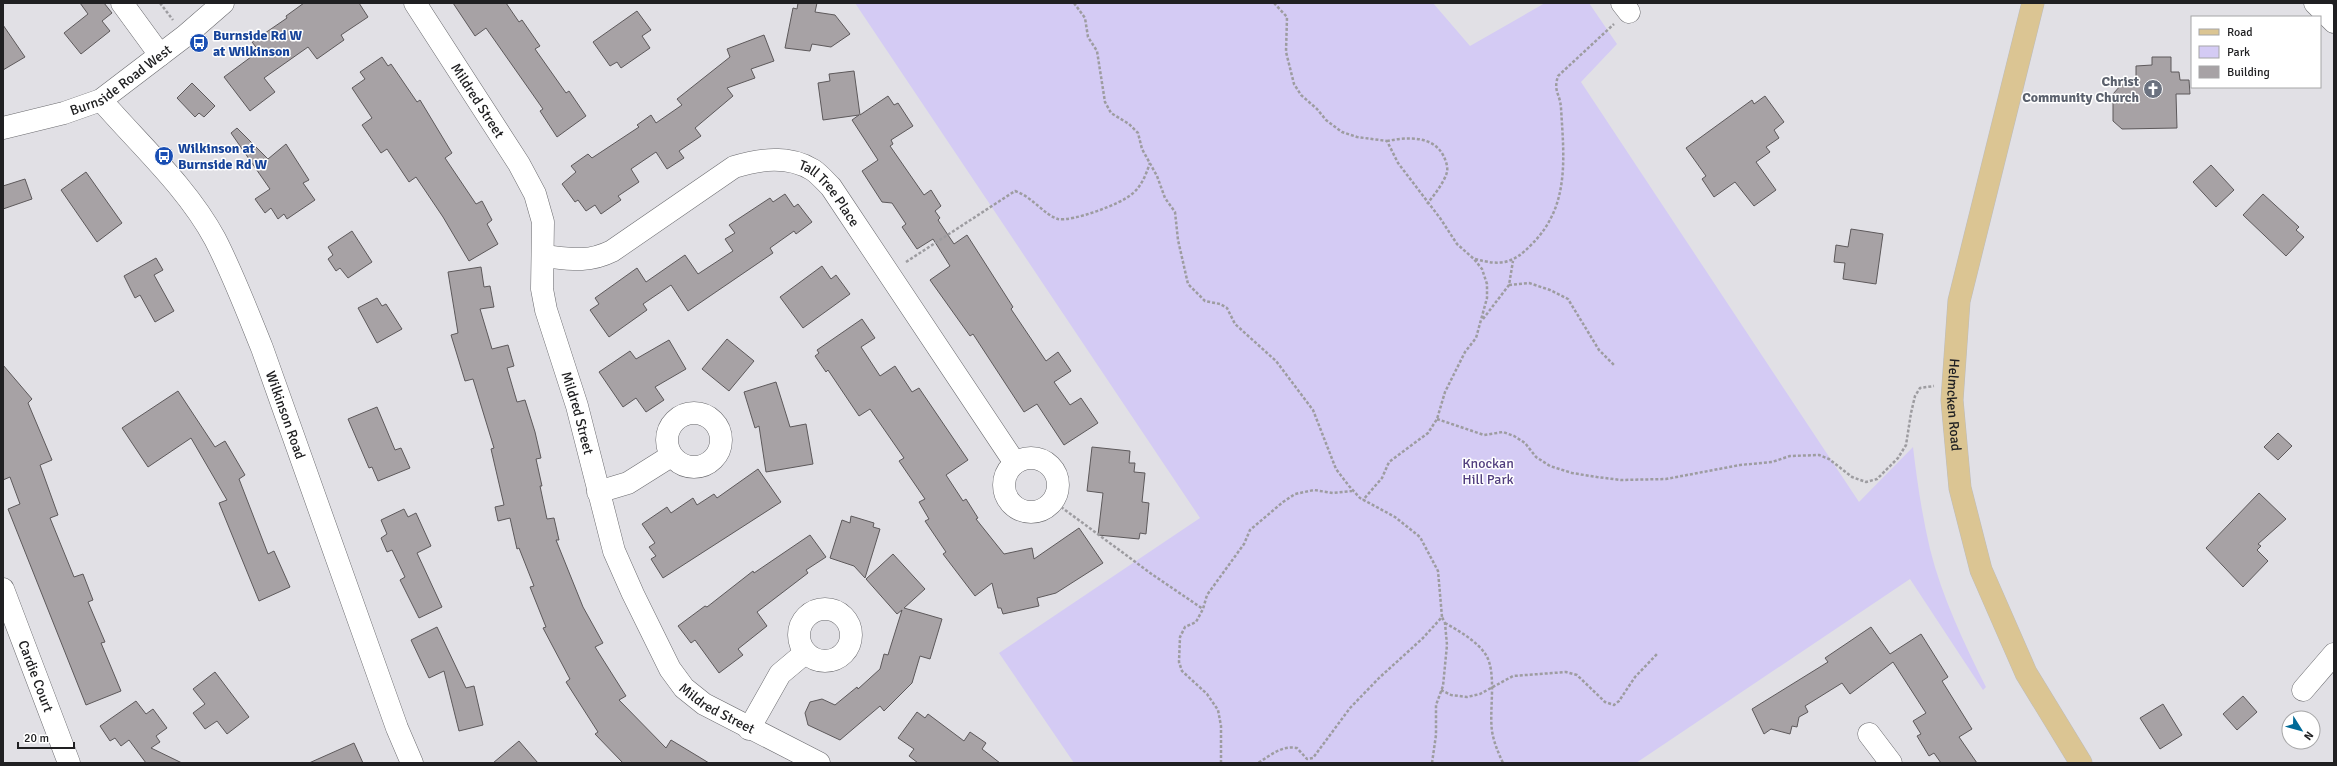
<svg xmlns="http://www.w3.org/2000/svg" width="2337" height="766" font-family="Signika,sans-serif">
  <rect width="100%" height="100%" fill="#e1e0e5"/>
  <path fill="#d4cbf4" d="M855 3H1433L1470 46 1545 3H1589L1617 44 1581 82 1859 502 1913 447C1917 481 1922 515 1930 549 1942 597 1964 643 1986 687L1983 690 1910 579 1636 763H1074L999 653 1200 518Z"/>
  <path fill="#a7a2a5" stroke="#5d595b" d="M80 3H104L112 13 102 21 110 31 81 54 64 33 88 14Z
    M304 3H359L368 17 341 35 344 40 317 59 308 47 264 78 275 92 250 111 224 77 259 51 252 42 287 18 286 16Z
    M453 3H506L519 22 522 20 540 46 535 49 566 93 569 91 586 116 557 137 540 111 543 109 486 28 475 36Z
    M798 3H817L815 12 835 15 850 34 831 47 812 44 810 51 785 48 793 8 797 9Z
    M637 11 651 30 642 36 650 48 621 68 617 62 610 66 593 42Z
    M3 25 25 57 3 70Z
    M764 35 774 61 751 69 755 78 727 88 733 96 695 128 701 136 679 151 684 158 667 169 656 152 631 169 639 182 618 196 621 200 601 214 595 205 586 211 578 200 575 202 562 184 576 172 571 166 588 154 592 158 639 127 637 125 651 115 656 123 682 105 677 99 730 57 727 49Z
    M382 57 388 66 391 64 417 102 420 100 452 153 445 158 476 204 482 201 492 220 487 224 498 244 469 261 443 217 416 177 409 182 387 149 381 153 362 125 372 118 352 88 365 79 360 72Z
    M2152 57H2171V72H2179L2180 80H2189L2190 94H2176L2177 128 2122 129 2113 121V94L2121 85H2136V66L2152 65Z
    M854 71 860 115 888 96 894 105 898 103 913 126 891 140 893 144 890 146 924 195 931 190 941 206 935 211 940 218 938 220 954 244 967 235 1013 307 1011 309 1046 361 1058 352 1071 371 1054 382 1070 405 1081 398 1098 423 1064 445 1037 404 1024 412 973 334 970 336 930 280 950 266 933 239 917 249 902 227 906 224 892 203 882 202 862 171 878 160 852 120 859 115 823 120 818 83 830 81 829 74Z
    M192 83 215 106 204 117 199 113 195 117 177 98Z
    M1765 96 1784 122 1774 130 1779 138 1766 147 1770 152 1756 162 1776 190 1754 206 1735 182 1714 197 1702 179 1706 176 1686 148 1752 100 1754 104Z
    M237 128 268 159 286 144 309 180 303 183 315 200 287 219 284 214 278 219 271 208 265 213 255 199 270 189 231 133Z
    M2211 165 2234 190 2216 207 2193 182Z
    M86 172 122 223 97 242 61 190Z
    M25 179 32 199 3 209V186Z
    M785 194 794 207 798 204 812 222 796 234 794 231 770 248 773 253 688 311 671 285 643 304 647 310 609 337 590 310 599 304 595 298 637 268 646 282 685 255 698 274 733 251 725 239 735 233 729 225 770 198 773 202Z
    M2263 194 2299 227 2296 230 2304 237 2286 256 2243 215Z
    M1851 229 1883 234 1876 284 1843 279 1845 263 1834 262 1836 245 1848 247Z
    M352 231 372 262 348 278 340 268 336 271 328 259 333 255 328 247Z
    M156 258 163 270 154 275 174 311 155 322 140 295 135 298 124 276Z
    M822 266 831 279 836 275 850 294 803 328 780 297Z
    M481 267 484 287 490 286 494 307 480 309 492 349 508 345 514 366 507 368 517 402 525 400 535 432 541 458 536 459 542 486H540L547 519 554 518 559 540H556L583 607 603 643 595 647 626 696 619 700 666 748 671 740 709 763H623L595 734 598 732 566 682 570 679 543 628 546 627 530 587 534 586 519 548 517 549 510 518 498 521 495 507 504 505 491 449 494 448 473 379 465 381 451 335 458 333 448 272Z
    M377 298 382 306 386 304 402 329 377 343 358 308Z
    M862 319 875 338 861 347 880 376 895 366 912 392 919 388 968 460 946 475 963 501 966 499 978 518 976 519 1004 554 1032 548 1034 559 1079 528 1103 563 1056 593 1037 598 1039 606 1003 614 1001 608H998L992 583 975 596 943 554 946 552 925 521 929 519 919 502 925 499 899 461 904 458 870 409 859 416 828 370 826 372 815 356 819 353 817 350Z
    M727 339 754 361 729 391 702 369Z
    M669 340 686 369 655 387 664 400 646 412 636 398 623 407 599 372 630 351 636 359Z
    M3 365 32 399 28 403 52 460 40 465 58 515 50 518 74 577 83 574 93 600 88 602 105 642 101 643 121 691 86 705 8 509 20 504 10 477 3 480Z
    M776 382 790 427 806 424 813 464 766 472 759 426 755 428 744 392Z
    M178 391 215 447 225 441 245 475 239 479 268 554 274 551 290 587 259 601 219 503 227 500 191 438 148 467 122 428Z
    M377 407 395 450 401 448 410 468 378 481 372 467 369 468 348 419Z
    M2278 433 2292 446 2278 460 2264 447Z
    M1092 447 1130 451 1129 463H1135L1134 472 1145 473 1142 502 1149 503 1146 534 1140 533 1139 539 1098 535 1103 493 1087 491Z
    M758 469 781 502 663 578 651 559 656 556 649 547 655 543 642 524 667 507 671 513 693 498 697 505 714 494 717 498Z
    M2259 493 2286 519 2258 544 2261 546 2257 550 2268 561 2243 587 2206 548Z
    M404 509 408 517 416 513 431 546 417 553 442 607 419 618 400 580 405 577 392 550 387 552 381 538 387 534 381 520Z
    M851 516 874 523 873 527 880 529 865 578 854 566 830 558 842 520 850 523Z
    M810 535 826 557 806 570 808 573 757 612 767 626 738 649 743 655 719 673 695 640 691 643 678 626 705 606 707 607 753 571 754 573Z
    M893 554 925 589 904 608 942 619 930 659 920 656 912 683 884 711 880 706 840 740 808 725 805 713 810 702 822 699 835 705 857 687 858 689 880 669 884 654 888 655 902 610 897 614 866 579Z
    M437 627 466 688 474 686 483 725 459 731 444 671 429 678 411 640Z
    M1871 627 1890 654 1921 634 1948 677 1942 681 1972 729 1959 737 1977 763H1941L1934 753 1929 756 1917 736 1921 734 1913 721 1926 713 1893 662 1850 694 1842 683 1805 706 1808 712 1799 717 1797 727 1792 726 1790 734 1771 729 1764 734 1752 709 1828 662 1825 658Z
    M215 672 249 717 227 734 217 721 205 729 193 713 205 704 193 689Z
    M2243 696 2257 712 2237 730 2223 714Z
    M136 701 146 714 153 709 167 728 156 736 160 742 151 748 182 763H146L129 740 121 746 115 738 110 741 100 726Z
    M2163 704 2182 735 2160 749 2140 718Z
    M917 712 925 718 928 714 964 741 970 732 986 743 982 749 1000 763H918L909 756 914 749 898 738Z
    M519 741 538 763H493Z
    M354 743 363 763H309Z"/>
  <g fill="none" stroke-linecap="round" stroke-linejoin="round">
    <defs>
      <g id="minor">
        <path d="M122 3 160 55"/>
        <path id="s1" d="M415 3 519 164 535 194 543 222 542 289 546 310 577 406 614 551 633 594 670 669 684 688 704 704 819 763"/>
        <path d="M1622 3 1629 12"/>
        <path d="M2315 3 2334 22"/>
        <path id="s2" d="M101 100C139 144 187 187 215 239 233 274 247 311 262 348L397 728 412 763"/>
        <path id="s3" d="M3 128 64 113 101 100 185 36 223 3"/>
        <path id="s4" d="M544 256C570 259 588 263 612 251L734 167C760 159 788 155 813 170 819 174 825 181 831 187L1015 463"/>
        <circle cx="694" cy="440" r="27"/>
        <circle cx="1031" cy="485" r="27"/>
        <path d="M598 492 628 483 671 456"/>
        <path id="s5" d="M3 589 69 763"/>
        <circle cx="825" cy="635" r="26"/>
        <path d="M2303 690 2334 654"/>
        <path d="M749 729 780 674 805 653"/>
        <path d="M1869 734 1891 763"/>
      </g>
      <g id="major">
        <path id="s6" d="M2033 3 1959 301 1952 400 1960 488 1981 570 2026 673 2081 763"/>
      </g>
    </defs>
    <use href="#minor" stroke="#6b6b6f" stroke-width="23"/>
    <use href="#major" stroke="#bcbcbd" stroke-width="23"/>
    <path stroke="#9d9ca0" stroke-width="2.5" stroke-dasharray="3 2" stroke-linecap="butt" d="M160 3 173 20
      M1074 3 1085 18 1088 37 1097 51 1105 102 1111 113 1129 124 1138 133 1142 149 1157 176 1165 198 1175 212 1178 240 1188 284 1205 301 1220 304 1227 308 1235 324 1276 361 1313 410 1336 469 1349 486 1360 498 1395 517 1420 537 1438 571 1442 617 1423 638 1379 678 1350 708 1313 758 1307 759 1297 748C1282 745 1271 755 1258 763
      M1274 3 1287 17 1286 52 1294 84 1301 95 1317 109 1326 120 1342 132 1357 137 1387 141 1398 163 1440 218 1457 244 1474 259 1482 269 1487 284V298L1476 338 1465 352 1445 392 1437 419 1428 433 1389 462 1382 478 1363 500
      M1387 141C1407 137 1434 135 1444 157 1446 161 1448 167 1447 172 1444 183 1434 195 1427 204
      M1475 259C1501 266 1513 264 1532 244 1570 206 1564 158 1561 108 1560 93 1553 92 1558 76L1614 24
      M906 262 1015 191C1033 197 1044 215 1058 219 1072 222 1121 204 1132 194 1142 186 1146 174 1150 163
      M1509 285 1529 283 1550 290 1568 299 1599 350 1615 366
      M1483 319 1509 285 1513 261
      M1437 419 1484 435 1503 432 1514 436 1525 443 1536 457 1550 466 1572 473 1597 477 1621 480 1666 479 1740 465 1772 462 1790 456 1819 455 1829 459 1852 477 1866 482 1877 479 1898 458 1906 445 1911 413 1915 396 1920 388 1934 386
      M1053 501 1153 575 1203 609
      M1445 623C1459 631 1477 641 1486 655 1497 673 1489 710 1492 731 1494 743 1498 752 1503 763
      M1441 690 1451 695 1467 697 1480 694 1513 676 1566 672 1577 675 1605 702 1614 705 1619 701 1635 677 1658 653
      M1221 763V726L1218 710 1207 694 1182 671 1179 662 1180 637 1185 627 1196 622 1203 609 1207 595 1244 544 1250 530 1283 502 1295 494 1314 490 1333 493 1352 491
      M1432 763 1436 735V705L1443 686 1447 645 1445 623 1442 617"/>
    <use href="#minor" stroke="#fff" stroke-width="22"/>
    <use href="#major" stroke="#dbc593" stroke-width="22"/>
  </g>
  <defs>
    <symbol id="bus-disc" viewBox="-11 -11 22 22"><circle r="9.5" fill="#1a4fb4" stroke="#fff"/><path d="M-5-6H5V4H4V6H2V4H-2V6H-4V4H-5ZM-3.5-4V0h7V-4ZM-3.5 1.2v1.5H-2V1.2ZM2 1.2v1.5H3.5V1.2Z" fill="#fff"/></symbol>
    <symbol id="church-disc" viewBox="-11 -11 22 22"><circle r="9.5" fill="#6b7280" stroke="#fff"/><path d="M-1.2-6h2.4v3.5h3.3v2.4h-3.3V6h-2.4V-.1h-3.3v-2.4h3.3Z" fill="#fff"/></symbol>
  </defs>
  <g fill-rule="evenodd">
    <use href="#bus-disc" x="188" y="32" width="22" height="22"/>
    <use href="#church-disc" x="2142" y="78" width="22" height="22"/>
    <use href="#bus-disc" x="153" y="145" width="22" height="22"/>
  </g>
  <g text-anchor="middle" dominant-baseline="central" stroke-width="3" stroke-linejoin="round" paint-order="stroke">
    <g font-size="14" font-weight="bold" fill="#164399" stroke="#fff" text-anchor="start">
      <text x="213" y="35">Burnside Rd W<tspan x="213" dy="16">at Wilkinson</tspan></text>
      <text x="178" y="148">Wilkinson at<tspan x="178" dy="16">Burnside Rd W</tspan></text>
    </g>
    <g font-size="14" fill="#202022" stroke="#fff">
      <text stroke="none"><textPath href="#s3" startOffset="129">Burnside Road West</textPath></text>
      <text stroke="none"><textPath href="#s1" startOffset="116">Mildred Street</textPath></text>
      <text stroke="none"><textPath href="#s4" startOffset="327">Tall Tree Place</textPath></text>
      <text stroke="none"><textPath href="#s6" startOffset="411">Helmcken Road</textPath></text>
      <text stroke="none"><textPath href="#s1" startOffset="451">Mildred Street</textPath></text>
      <text stroke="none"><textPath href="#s2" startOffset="370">Wilkinson Road</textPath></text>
      <text stroke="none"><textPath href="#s5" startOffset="93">Cardie Court</textPath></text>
      <text stroke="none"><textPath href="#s1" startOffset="787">Mildred Street</textPath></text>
    </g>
    <g font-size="14" font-weight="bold" fill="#5b616d" stroke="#fff" text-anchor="end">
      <text x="2139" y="81">Christ<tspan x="2139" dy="16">Community Church</tspan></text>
    </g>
    <g font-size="14" fill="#513e7e" stroke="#fff">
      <text x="1488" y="463">Knockan<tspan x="1488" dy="16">Hill Park</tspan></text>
    </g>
  </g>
  <rect width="2337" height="766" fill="none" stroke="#202022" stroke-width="8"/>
  <rect x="2191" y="16" width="130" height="72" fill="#ffffff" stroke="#a6a6a7"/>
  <rect x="2199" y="29" width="20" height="6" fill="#dbc593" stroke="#a6a6a7"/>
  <text x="2227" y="36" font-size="12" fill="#202022">Road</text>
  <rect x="2199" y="46" width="20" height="12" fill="#d4cbf4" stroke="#a6a6a7"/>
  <text x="2227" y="56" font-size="12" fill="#202022">Park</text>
  <rect x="2199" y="66" width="20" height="12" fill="#a7a2a5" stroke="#a6a6a7"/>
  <text x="2227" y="76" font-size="12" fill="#202022">Building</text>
  <g transform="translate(2301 730) rotate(127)"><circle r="19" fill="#ffffff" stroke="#a6a6a7"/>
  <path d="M0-3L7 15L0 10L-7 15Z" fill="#006a97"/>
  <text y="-6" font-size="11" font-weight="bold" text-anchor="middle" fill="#202022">N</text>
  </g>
  <path d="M18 742v6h56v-6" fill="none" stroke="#202022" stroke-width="2"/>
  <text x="24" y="742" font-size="12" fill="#202022" stroke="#ffffff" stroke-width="3" paint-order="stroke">20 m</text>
</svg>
